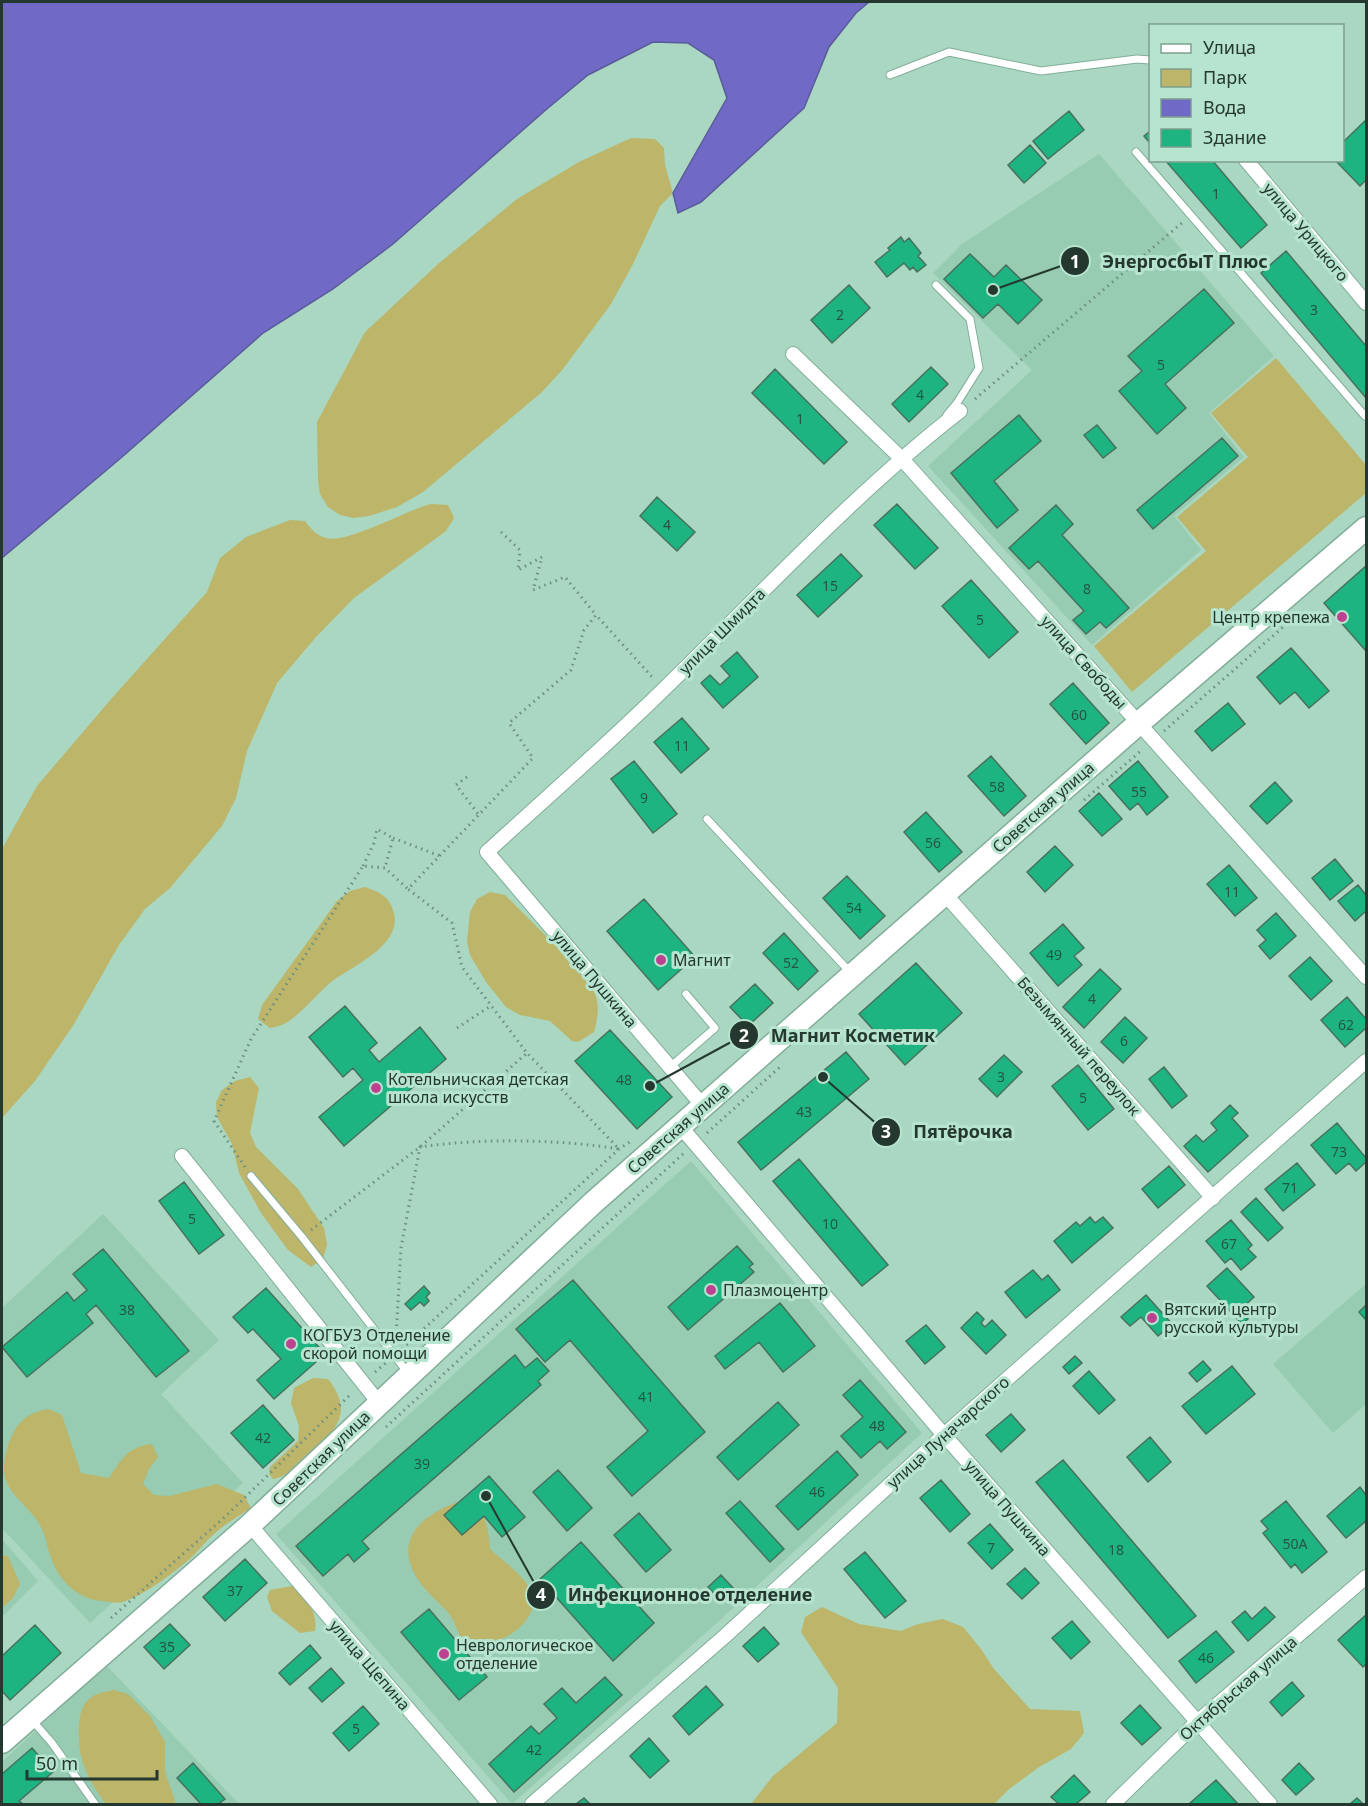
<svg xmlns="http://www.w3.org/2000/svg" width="1368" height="1806" font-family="'Noto Sans',sans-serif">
  <rect width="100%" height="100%" fill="#a9d7c1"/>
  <path fill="#97cbb2" d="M1099 154 1274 356 1209 413 1244 457 1174 516 1201 550 1092 645 928 466 1032 370 933 273 962 244Z
    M691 1161 922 1433 718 1622 512 1804 276 1534Z
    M103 1214 219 1340 161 1394 243 1483 90 1623 2 1528V1308Z
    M1366 1284V1404L1333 1433 1273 1364Z
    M2 1539 38 1581 2 1617Z
    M106 1665 239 1804H2V1762Z"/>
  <path fill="#bcb56a" d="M631 138 655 139 664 148 665 165 673 193 660 206 633 264 611 304 563 369 542 392 423 492 397 507 369 516 354 518 340 515 328 507 320 494 318 480 317 422 365 332 438 264 517 199 579 162Z
    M1276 358 1366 465V493L1132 692 1094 646 1206 551 1177 517 1248 457 1211 413Z
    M431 504 448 505 454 518 446 531 354 598 316 637 277 683 247 751 236 798 222 826 170 888 145 909 119 945 74 1024 35 1081 2 1118V849L37 786 112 698 207 592 220 558 246 537 290 520 305 521C311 529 316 535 326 538 348 544 406 510 431 504Z
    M365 887C380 892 390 897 394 913 402 945 353 966 332 981 319 992 297 1018 284 1024 280 1026 274 1027 270 1028L258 1019 262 1005 337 901 350 891Z
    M490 892 505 895 583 973C599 994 601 1006 594 1032L578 1042 572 1041 550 1021 520 1015 506 1007 486 982 470 955 467 941 470 912 477 899Z
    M250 1077 259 1088 250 1133 256 1147 298 1189 324 1228 327 1244 323 1259 311 1267 288 1250 261 1213 239 1173 232 1144 217 1117 216 1102 222 1090 235 1081Z
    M313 1378 328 1379C335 1388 340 1396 341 1408 342 1433 297 1476 273 1479L269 1474 270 1467 298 1441 299 1426 291 1403 294 1388Z
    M48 1409 62 1415 81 1473 109 1478C122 1459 127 1447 152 1444L158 1457 149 1469 143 1484 154 1495 169 1496 217 1484 244 1495 251 1508C239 1516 225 1524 214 1534 206 1541 199 1550 192 1557 172 1574 148 1593 123 1602 117 1604 108 1601 101 1601 75 1598 58 1579 50 1555 47 1545 45 1534 40 1525 31 1508 11 1497 5 1478 1 1461 10 1430 24 1419 31 1413 39 1411 48 1409Z
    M461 1501 476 1504C486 1518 489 1531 490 1549 503 1561 521 1573 530 1589 543 1612 514 1638 492 1642 482 1643 470 1638 460 1636 457 1629 454 1621 450 1615 441 1603 427 1594 419 1581 391 1540 422 1514 461 1501Z
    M2 1555 8 1556 20 1584 13 1598 2 1608Z
    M292 1586C307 1598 318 1612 315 1631L300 1633 272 1611 267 1597 270 1590Z
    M822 1607 859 1624 901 1631 918 1624 943 1619 963 1627 981 1649 994 1669 1030 1709 1080 1711 1084 1733 1071 1749 1039 1767 1008 1790 994 1804H751L773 1776 837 1723 838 1688 801 1632 805 1617Z
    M114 1690 128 1694 150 1716 165 1742V1772L175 1801 174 1804H106C97 1792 88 1778 83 1763 78 1749 75 1711 88 1700 95 1693 104 1692 114 1690Z"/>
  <path fill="#706ac6" stroke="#5a5b99" stroke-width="1.5" d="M2 2H869L856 13 829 47 804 108 701 202 678 213 673 193 727 98 714 60 688 43 653 42 588 75 548 108 393 244 333 289 263 333 122 457 2 558Z"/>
  <path fill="#1eb482" stroke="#47715e" stroke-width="1.5" d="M1069 111 1084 130 1048 159 1033 141Z
    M1366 120V180L1360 186 1335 160H1342V143Z
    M1150 131V143L1144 136Z
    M1030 145 1046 163 1024 183 1008 165Z
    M1165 160H1212L1267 225 1241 248Z
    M901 237 904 242 909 238 921 253 918 256 926 265 917 272 913 267 910 270 904 263 887 277 875 262 890 250 888 248Z
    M1286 251 1366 346V398L1261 273Z
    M970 254 994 277 1006 265 1042 300 1018 324 998 304 983 318 944 279Z
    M849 285 870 308 832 343 811 320Z
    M1204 289 1234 323 1165 384 1186 408 1157 434 1119 391 1142 371 1128 356Z
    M931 367 948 384 909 422 892 404Z
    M775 369 847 442 824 464 752 393Z
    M1019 415 1041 441 994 481 1018 510 997 528 951 473Z
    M1097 425 1116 448 1103 458 1084 435Z
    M1222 438 1238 456 1153 529 1137 510Z
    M657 497 695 532 677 551 640 516Z
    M897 504 938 548 915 569 874 525Z
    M1056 505 1073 524 1062 535 1129 608 1106 628 1100 622 1086 634 1073 620 1084 611 1038 561 1029 569 1009 548Z
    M841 554 862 576 818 617 797 595Z
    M1366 566V651L1324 603Z
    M971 580 1018 632 989 658 942 606Z
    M1291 648 1329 691 1309 708 1295 692 1280 704 1257 677Z
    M737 652 758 677 723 708 701 683 710 675 720 685 730 676 721 666Z
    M1073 683 1109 723 1086 744 1050 704Z
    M1228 703 1245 724 1212 751 1195 731Z
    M682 718 709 749 681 773 654 742Z
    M991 756 1026 796 1004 816 968 776Z
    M634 761 677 814 653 833 611 779Z
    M1138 761 1168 797 1147 815 1138 803 1130 810 1109 786Z
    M1275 782 1292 801 1267 824 1250 806Z
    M1099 793 1122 819 1102 836 1079 811Z
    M926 812 962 852 939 872 904 832Z
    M1055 846 1073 865 1045 892 1027 872Z
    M1335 859 1353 881 1330 900 1312 878Z
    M1229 865 1257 898 1235 916 1207 884Z
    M847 876 885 916 860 939 823 898Z
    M1358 885 1366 895V911L1355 921 1338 901Z
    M644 899 695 957 658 990 607 931Z
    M1276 913 1296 936 1270 959 1259 946 1266 940 1257 930Z
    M1063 924 1084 948 1074 956 1082 965 1058 986 1030 953Z
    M784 933 818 971 798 990 763 953Z
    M1310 957 1332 981 1311 1000 1289 976Z
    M916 963 962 1013 905 1065 859 1014Z
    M1100 969 1121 989 1084 1028 1063 1007Z
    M755 984 773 1003 748 1026 730 1007Z
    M1347 997 1366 1019V1028L1345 1047 1321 1020Z
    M345 1006 377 1043 369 1050 379 1062 420 1027 446 1059 344 1146 319 1117 363 1080 353 1068 343 1077 309 1037Z
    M1125 1017 1147 1038 1123 1063 1101 1042Z
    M610 1030 672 1097 637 1129 575 1061Z
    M846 1052 869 1079 761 1170 738 1142Z
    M1004 1055 1022 1072 997 1097 979 1079Z
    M1078 1065 1114 1109 1088 1130 1052 1086Z
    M1164 1067 1187 1096 1172 1108 1149 1079Z
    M1230 1105 1238 1113 1232 1118 1248 1136 1208 1172 1184 1146 1196 1135 1203 1142 1217 1130 1211 1123Z
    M1337 1123 1366 1158V1162L1356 1171 1349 1163 1336 1174 1311 1145Z
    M799 1159 888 1265 862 1286 773 1181Z
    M1297 1163 1315 1185 1283 1211 1265 1189Z
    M1169 1166 1185 1185 1158 1208 1142 1189Z
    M184 1182 224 1235 199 1254 159 1201Z
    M1256 1198 1283 1228 1268 1241 1241 1212Z
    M1090 1217 1095 1223 1103 1217 1113 1228 1072 1263 1054 1241 1076 1222 1080 1226Z
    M1231 1220 1252 1245 1248 1249 1256 1257 1241 1270 1231 1258 1225 1263 1206 1241Z
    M737 1246 753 1264 749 1267 754 1272 688 1330 668 1307Z
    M103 1249 189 1351 156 1377 96 1305 86 1314 93 1323 27 1377 2 1347 67 1292 74 1301 87 1290 73 1274Z
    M1227 1268 1254 1297 1240 1310 1248 1319 1242 1324 1207 1286Z
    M1033 1270 1042 1280 1048 1275 1060 1290 1026 1318 1005 1292Z
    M573 1280 705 1432 632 1496 607 1467 648 1431 570 1340 545 1362 516 1329Z
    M424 1286 430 1293 426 1297 429 1301 424 1306 420 1302 411 1310 405 1304Z
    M266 1288 325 1354 274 1399 257 1380 281 1359 253 1329 248 1333 233 1317Z
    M1146 1295 1172 1324 1158 1336 1141 1317 1130 1326 1121 1317Z
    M780 1303 815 1346 783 1372 759 1342 725 1369 715 1356Z
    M1366 1305V1320L1359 1312Z
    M977 1312 984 1319 981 1323 985 1327 992 1320 1006 1335 986 1354 961 1328Z
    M926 1325 945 1347 925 1364 906 1341Z
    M515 1355 525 1368 537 1358 549 1371 538 1381 541 1385 362 1541 369 1549 354 1562 348 1554 323 1576 296 1546Z
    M1075 1356 1082 1363 1069 1374 1063 1367Z
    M1203 1361 1211 1370 1197 1382 1189 1373Z
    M1232 1366 1255 1394 1206 1434 1182 1406Z
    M1089 1371 1115 1400 1099 1414 1073 1386Z
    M860 1380 906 1432 887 1449 880 1441 861 1458 841 1436 863 1417 843 1395Z
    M778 1402 799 1425 738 1480 717 1457Z
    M263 1405 294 1440 263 1468 231 1433Z
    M1011 1414 1025 1430 1001 1452 986 1435Z
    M1150 1437 1171 1462 1148 1482 1127 1457Z
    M837 1451 858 1475 798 1530 776 1506Z
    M1063 1460 1196 1616 1168 1638 1036 1482Z
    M558 1470 592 1508 567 1531 533 1492Z
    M489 1476 525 1517 502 1537 484 1516 462 1535 444 1515Z
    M941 1480 970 1514 950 1532 920 1498Z
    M1360 1487 1366 1495V1521L1346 1538 1327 1516Z
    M740 1501 784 1549 770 1562 726 1513Z
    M1286 1501 1327 1552 1302 1573 1295 1564 1291 1568 1263 1533 1268 1529 1261 1521Z
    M639 1513 671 1550 646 1572 614 1535Z
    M990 1524 1013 1550 992 1569 968 1543Z
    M581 1542 654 1623 613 1661 540 1579Z
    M865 1552 906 1601 885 1618 844 1569Z
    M245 1559 267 1583 225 1621 203 1597Z
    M1025 1568 1039 1583 1022 1599 1007 1584Z
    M721 1575 734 1589 721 1601 708 1587Z
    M1265 1607 1275 1617 1248 1641 1232 1622 1245 1611 1252 1619Z
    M429 1609 487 1677 459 1700 401 1632Z
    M1366 1615V1664L1363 1667 1338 1640Z
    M1072 1621 1090 1642 1071 1659 1052 1638Z
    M170 1624 190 1645 164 1669 144 1647Z
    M35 1625 61 1653 10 1700 2 1691V1656Z
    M764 1627 779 1644 758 1662 743 1646Z
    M1216 1631 1234 1652 1196 1683 1179 1661Z
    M310 1645 321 1658 290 1685 279 1673Z
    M331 1668 344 1683 322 1702 309 1688Z
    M605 1677 622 1695 514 1792 489 1764 531 1726 539 1734 557 1718 544 1704 562 1688 576 1703Z
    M1292 1682 1304 1696 1282 1716 1270 1702Z
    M706 1686 723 1705 689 1735 673 1716Z
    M1140 1705 1161 1728 1142 1745 1121 1723Z
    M363 1706 379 1724 349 1751 333 1733Z
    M649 1738 669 1761 650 1778 630 1756Z
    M32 1748 53 1772 19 1801 23 1804H2V1774Z
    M193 1763 225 1799 218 1804H201L177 1778Z
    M1299 1763 1314 1779 1296 1795 1282 1780Z
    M1074 1775 1090 1792 1076 1804H1059L1051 1797Z
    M1216 1780 1238 1804H1189Z
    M584 1798 590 1804H576Z
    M1357 1798 1363 1804H1350Z"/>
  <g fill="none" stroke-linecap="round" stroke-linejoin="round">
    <defs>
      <path id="service" d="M890 75 949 52 1041 71 1137 59 1150 60
        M1136 152 1365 416 1366 414
        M936 285 970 319 979 368 957 403 947 415
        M707 819 851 973
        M670 1067 715 1028 686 994
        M251 1176 302 1237 408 1373
        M31 1719 52 1743 95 1804"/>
      <path id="minor" d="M1246 160 1366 303
        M793 354 902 459 1366 977
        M944 893 1213 1198
        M703 1106 487 852C546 798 607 745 664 689 761 595 853 494 960 411
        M680 1126 944 1435 1270 1804
        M182 1156 379 1403
        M250 1525 490 1804
        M532 1804 725 1636 944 1435 1366 1061
        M1113 1804 1197 1722 1366 1577"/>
      <path id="primary" d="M2 1742 250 1525 594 1202 1139 723 1366 528"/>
    </defs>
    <use href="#service" stroke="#82ae9a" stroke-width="9"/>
    <use href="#minor" stroke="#82ae9a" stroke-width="16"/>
    <use href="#primary" stroke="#82ae9a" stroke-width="25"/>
    <path stroke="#6e9080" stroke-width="3" stroke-dasharray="1.5 4.5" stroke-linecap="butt" d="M975 399 1183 222
      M501 532 520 550 518 570 542 557 533 590 565 577 596 615
      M1164 731 1290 621
      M467 777 456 785 479 815
      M1084 800 1143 749
      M393 838 440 856
      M363 866 374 843 377 829 393 838 385 868
      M457 1028 492 1005
      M707 1133 780 1067
      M245 1167 214 1121 251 1039 363 866 385 868 408 889
      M311 1230 420 1147 527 1053
      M396 1338 401 1248 420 1147C482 1138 557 1139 619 1149L527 1053 462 967 452 923 408 889 533 758 509 723 571 670 584 630 596 615 653 678
      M402 1349 619 1149 633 1140
      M375 1372 386 1363
      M386 1427 684 1153
      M111 1618 228 1514 352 1393"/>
    <use href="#service" stroke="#fff" stroke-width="7"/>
    <use href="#minor" stroke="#fff" stroke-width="14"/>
    <use href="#primary" stroke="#fff" stroke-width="22"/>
  </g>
  <g fill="#bd4292" stroke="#b6e4ce" stroke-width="2">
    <circle cx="1342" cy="617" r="6"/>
    <circle cx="661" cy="960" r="6"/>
    <circle cx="376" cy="1088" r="6"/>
    <circle cx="711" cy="1290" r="6"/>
    <circle cx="1152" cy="1318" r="6"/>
    <circle cx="291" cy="1344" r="6"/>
    <circle cx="444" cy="1654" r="6"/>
  </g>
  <g text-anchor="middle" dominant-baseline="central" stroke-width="6" stroke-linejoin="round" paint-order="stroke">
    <g font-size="14" fill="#235744">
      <text x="1216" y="193">1</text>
      <text x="1314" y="309">3</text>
      <text x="840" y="314">2</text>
      <text x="1161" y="364">5</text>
      <text x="920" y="394">4</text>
      <text x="800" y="418">1</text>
      <text x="667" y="524">4</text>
      <text x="830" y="585">15</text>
      <text x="1087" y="588">8</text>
      <text x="980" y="619">5</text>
      <text x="1079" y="714">60</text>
      <text x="682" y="745">11</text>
      <text x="997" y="786">58</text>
      <text x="1139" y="791">55</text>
      <text x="644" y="797">9</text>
      <text x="933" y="842">56</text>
      <text x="1232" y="891">11</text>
      <text x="854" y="907">54</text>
      <text x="1054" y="954">49</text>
      <text x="791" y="962">52</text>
      <text x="1092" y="998">4</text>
      <text x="1346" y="1024">62</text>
      <text x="1124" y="1040">6</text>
      <text x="1001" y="1076">3</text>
      <text x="624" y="1079">48</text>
      <text x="1083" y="1097">5</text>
      <text x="804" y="1111">43</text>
      <text x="1339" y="1151">73</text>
      <text x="1290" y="1187">71</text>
      <text x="192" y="1218">5</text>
      <text x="830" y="1223">10</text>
      <text x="1229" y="1243">67</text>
      <text x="127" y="1309">38</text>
      <text x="646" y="1396">41</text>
      <text x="877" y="1425">48</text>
      <text x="263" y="1437">42</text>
      <text x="422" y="1463">39</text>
      <text x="817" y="1491">46</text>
      <text x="1295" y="1543">50А</text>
      <text x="991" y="1547">7</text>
      <text x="1116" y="1549">18</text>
      <text x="235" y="1590">37</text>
      <text x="167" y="1646">35</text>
      <text x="1206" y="1657">46</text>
      <text x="356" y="1728">5</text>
      <text x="534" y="1749">42</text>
    </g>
    <g font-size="16" fill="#25382f" stroke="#b6e4ce">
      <text transform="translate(1306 232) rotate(50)">улица Урицкого</text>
      <text transform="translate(722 631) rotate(-45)">улица Шмидта</text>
      <text transform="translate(1084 662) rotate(48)">улица Свободы</text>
      <text transform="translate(1043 807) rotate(-41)">Советская улица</text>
      <text transform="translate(595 979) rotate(50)">улица Пушкина</text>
      <text transform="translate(1079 1046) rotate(49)">Безымянный переулок</text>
      <text transform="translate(678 1128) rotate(-41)">Советская улица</text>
      <text transform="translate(948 1432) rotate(-42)">улица Луначарского</text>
      <text transform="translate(321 1458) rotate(-44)">Советская улица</text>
      <text transform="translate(1008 1508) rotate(49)">улица Пушкина</text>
      <text transform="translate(370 1665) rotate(49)">улица Щепина</text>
      <text transform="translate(1238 1688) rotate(-41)">Октябрьская улица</text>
    </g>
    <g font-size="16" fill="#25382f" stroke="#b6e4ce" text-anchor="start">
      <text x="1330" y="617" text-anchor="end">Центр крепежа</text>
      <text x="673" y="960">Магнит</text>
      <text x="388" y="1079">Котельничская детская<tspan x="388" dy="18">школа искусств</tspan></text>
      <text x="723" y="1290">Плазмоцентр</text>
      <text x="1164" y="1309">Вятский центр<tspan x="1164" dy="18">русской культуры</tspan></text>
      <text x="303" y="1335">КОГБУЗ Отделение<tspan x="303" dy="18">скорой помощи</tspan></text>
      <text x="456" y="1645">Неврологическое<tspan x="456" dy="18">отделение</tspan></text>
    </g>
  </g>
  <path fill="none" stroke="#25382f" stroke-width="2" d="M993 290L1075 261M650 1086L744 1035M823 1077L886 1132M486 1496L541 1595"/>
  <g fill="#25382f" stroke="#b6e4ce" stroke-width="2">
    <circle cx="993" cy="290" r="6"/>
    <circle cx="650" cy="1086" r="6"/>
    <circle cx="823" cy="1077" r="6"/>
    <circle cx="486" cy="1496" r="6"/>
    <circle cx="1075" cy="261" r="15"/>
    <circle cx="744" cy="1035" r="15"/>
    <circle cx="886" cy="1132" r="15"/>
    <circle cx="541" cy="1595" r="15"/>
  </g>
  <g font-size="18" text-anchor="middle" font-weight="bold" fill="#fff">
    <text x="1075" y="268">1</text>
    <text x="744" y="1042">2</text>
    <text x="886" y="1138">3</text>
    <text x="541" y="1601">4</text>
  </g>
  <g font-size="18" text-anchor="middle" font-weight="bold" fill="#25382f" stroke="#b6e4ce" stroke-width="6" stroke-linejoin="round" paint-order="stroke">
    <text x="1185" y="268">ЭнергосбыТ Плюс</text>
    <text x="853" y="1042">Магнит Косметик</text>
    <text x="963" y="1138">Пятёрочка</text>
    <text x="690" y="1601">Инфекционное отделение</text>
  </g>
  <rect width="1368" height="1806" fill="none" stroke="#25382f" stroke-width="6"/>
  <rect x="1149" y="24" width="195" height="138" fill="#b6e4ce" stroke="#7c9f8e" stroke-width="1.5"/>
  <rect x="1161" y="44" width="30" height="9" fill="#ffffff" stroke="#7c9f8e" stroke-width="1.5"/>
  <text x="1203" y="54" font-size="18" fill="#25382f">Улица</text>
  <rect x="1161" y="69" width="30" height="18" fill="#bcb56a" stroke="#7c9f8e" stroke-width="1.5"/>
  <text x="1203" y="84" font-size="18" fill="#25382f">Парк</text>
  <rect x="1161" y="99" width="30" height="18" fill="#706ac6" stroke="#7c9f8e" stroke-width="1.5"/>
  <text x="1203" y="114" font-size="18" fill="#25382f">Вода</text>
  <rect x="1161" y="129" width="30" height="18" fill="#1eb482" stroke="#7c9f8e" stroke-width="1.5"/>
  <text x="1203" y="144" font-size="18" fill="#25382f">Здание</text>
  <path d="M27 1770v9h130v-9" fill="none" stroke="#25382f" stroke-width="3"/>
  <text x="36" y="1770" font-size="18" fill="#25382f" stroke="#b6e4ce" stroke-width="4.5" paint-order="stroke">50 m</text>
</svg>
